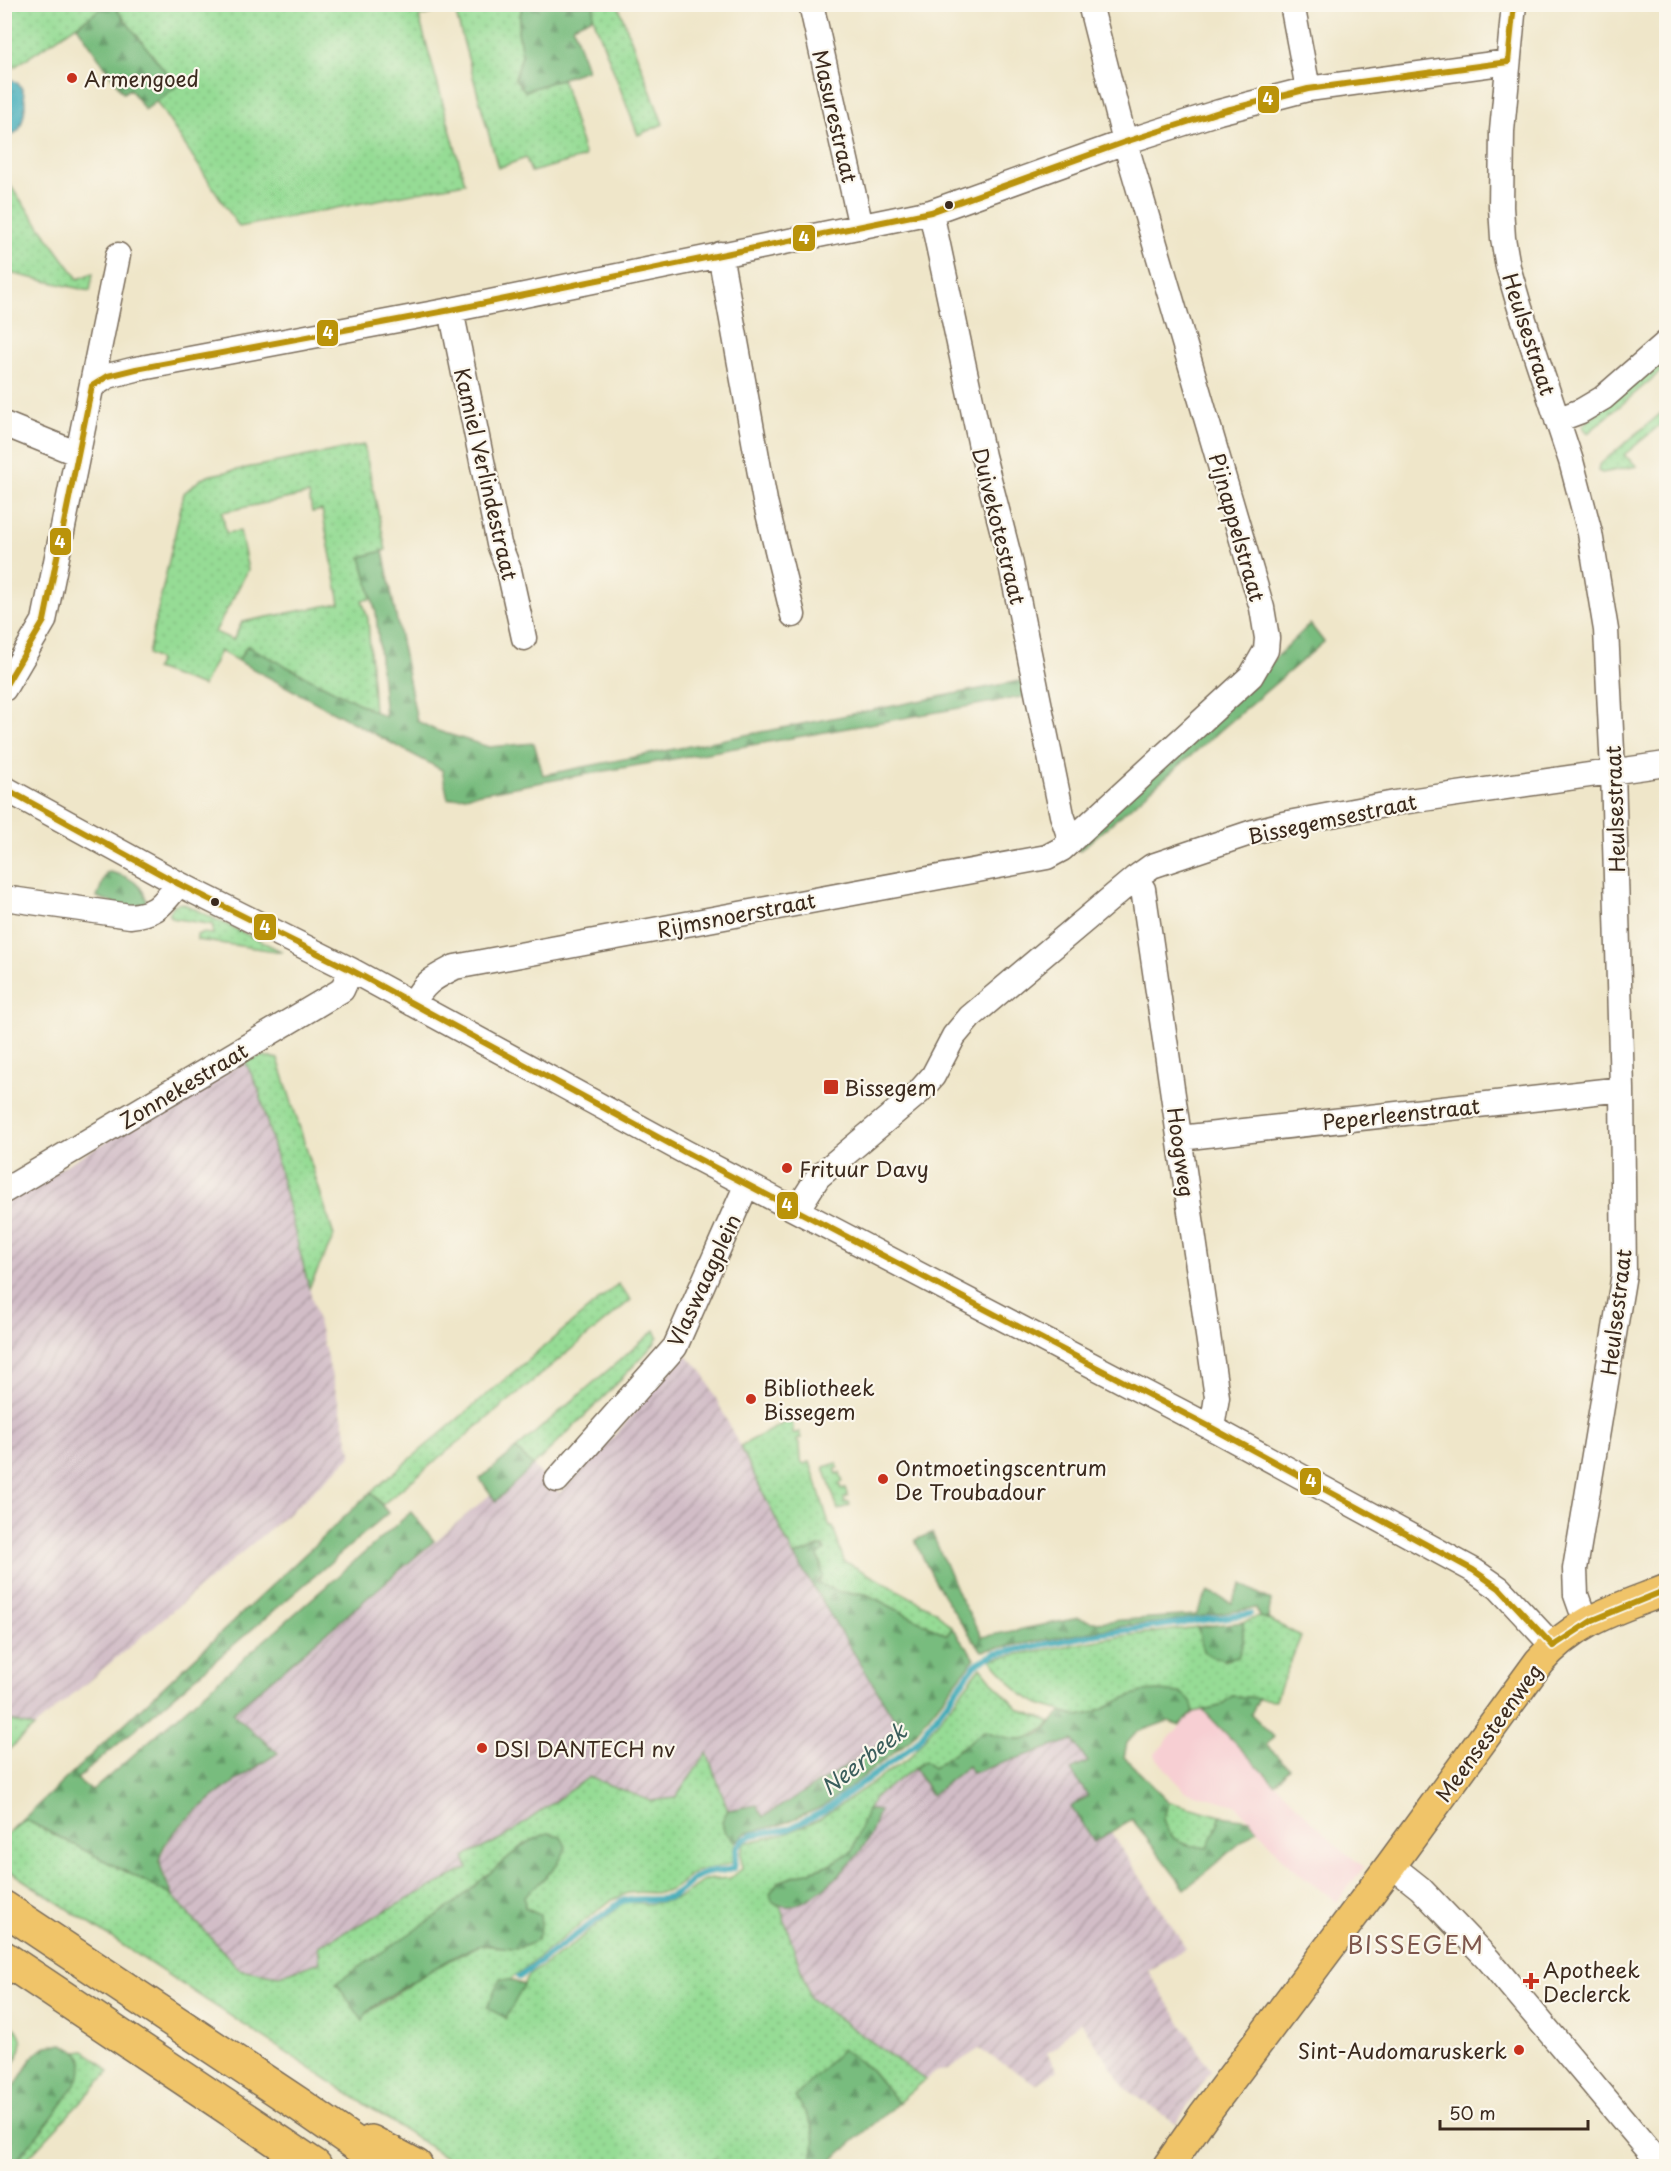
<svg xmlns="http://www.w3.org/2000/svg" width="1671" height="2171" font-family="'Playpen Sans',sans-serif">
  <defs>
    <pattern id="industrial-furrows" width="10" height="10" patternUnits="userSpaceOnUse" patternTransform="scale(1.5)"><rect width="10" height="10" fill="#d2bdc7"/><path d="M-1 1l2-2M0 10L10 0M9 11l2-2" fill="none" stroke="#ac9aa1"/></pattern>
    <pattern id="grass-dots" width="8" height="8" patternUnits="userSpaceOnUse" patternTransform="scale(1.5)"><rect width="8" height="8" fill="#96dc95"/><path d="M2 2h.1M6 6h.1" fill="none" stroke="#82bd80" stroke-width="1.8" stroke-linecap="round"/></pattern>
    <pattern id="forest-firs" width="22" height="20" patternUnits="userSpaceOnUse" patternTransform="scale(1.5)"><rect width="22" height="20" fill="#78bc7e"/><path d="M5 1l3.5 6h-7zM16 11l3.5 6h-7z" fill="#649967"/></pattern>
    <pattern id="water-ripples" width="26" height="14" patternUnits="userSpaceOnUse" patternTransform="scale(1.5)"><rect width="26" height="14" fill="#3cabb9"/><path d="M2 4q2-2 4 0t4 0M15 11q2-2 4 0t4 0" fill="none" stroke="#348b96"/></pattern>
  </defs>
  <rect width="100%" height="100%" fill="#fbf7ec"/>
  <filter id="ink" filterUnits="userSpaceOnUse"><feTurbulence type="fractalNoise" baseFrequency=".0167" numOctaves="2"/><feDisplacementMap in="SourceGraphic" scale="12" xChannelSelector="R" yChannelSelector="G"/><feConvolveMatrix kernelMatrix="1 2 1 2 8 2 1 2 1" color-interpolation-filters="sRGB"/></filter>
  <filter id="wash" filterUnits="userSpaceOnUse"><feTurbulence type="fractalNoise" baseFrequency=".008" numOctaves="4" result="noise"/><feDisplacementMap in="SourceGraphic" scale="24" xChannelSelector="R" yChannelSelector="G"/><feGaussianBlur stdDeviation="1.35" result="paint"/><feColorMatrix in="noise" values="0 0 0 0 0 0 0 0 0 0 0 0 0 0 0 0 0 1.4 0 .05"/><feComposite in="paint" operator="in"/></filter>
  <g filter="url(#wash)">
    <rect width="100%" height="100%" fill="#efe6c9"/>
    <path fill="#f7cfd3" d="M1203 1710 1337 1846 1364 1867 1337 1902 1291 1868 1236 1805 1184 1791 1154 1755 1193 1712Z"/>
    <path fill="url(#industrial-furrows)" d="M245 1061 259 1090 352 1455 303 1501 34 1727 7 1721 5 1719 4 1201Z
      M682 1352 702 1370 794 1556 899 1726 868 1753 763 1817 757 1805 728 1810 707 1753 675 1798 651 1801 589 1777 503 1838 464 1857 469 1867 318 1946 320 1962 279 1976 239 1969 173 1896 161 1866 160 1857 171 1836 212 1796 277 1753 232 1713 491 1494 496 1501 533 1466 560 1493 620 1429 673 1367Z
      M1073 1740 1088 1762 1071 1771 1088 1796 1072 1807 1094 1842 1111 1832 1186 1948 1148 1971 1211 2070 1176 2124 1125 2088 1081 2022 1067 2032 1059 2045 1047 2053 1057 2070 1036 2084 979 2049 948 2069 935 2072 925 2080 810 1998 780 1906H792L816 1893 845 1870 879 1811 867 1810 877 1795 915 1768 931 1794 969 1766 972 1773Z"/>
    <path fill="url(#grass-dots)" stroke="#68835a" stroke-width="1.5" fill-rule="evenodd" d="M5 4H107V5L5 73Z
      M113 5H522L518 31 522 55 515 79 526 91 562 78 585 157 531 172 526 158 498 168 454 7 419 17 465 183 239 227 156 101 176 86Z
      M594 5H618L663 124 638 135 593 17Z
      M4 177 78 279 93 273 90 291 5 272Z
      M1666 354V367L1588 433 1582 426Z
      M1666 409V420L1624 455 1637 466 1602 473 1598 471 1599 465Z
      M364 445 386 550 361 557 372 599 362 600 368 619 374 712 247 646 238 661 220 651 203 686 155 669 159 660 148 654 184 493 201 479 211 475ZM309 494 312 512 322 510 340 603 242 622 233 640 215 632 248 570 240 531 226 533 222 512Z
      M182 903 283 952 197 940V935L201 933 213 934V925L172 918 168 914 174 905Z
      M264 1056 278 1059 334 1236 309 1288 259 1090 245 1061Z
      M618 1284 631 1300 382 1505 371 1492Z
      M655 1330 658 1337 654 1344 604 1397 533 1466 516 1449Z
      M790 1420 793 1426V1434L799 1432 801 1438 797 1440 799 1444 800 1461 804 1464 810 1462 830 1527H833L844 1561 936 1611 952 1628 947 1635 866 1594 838 1592 817 1583 822 1568 818 1556 824 1549 822 1546 794 1556 740 1446Z
      M837 1463 838 1468 835 1469 837 1474 840 1473 843 1482 839 1483 841 1489 845 1488 848 1497 844 1498 845 1503 849 1502 850 1505 838 1510 824 1467Z
      M1259 1617 1268 1619 1301 1636 1275 1700 1232 1696 1220 1706 1194 1712 1191 1701 1125 1698 1090 1714 1078 1716 1039 1704 1021 1694 991 1659 1123 1636 1198 1627 1203 1651 1225 1661 1238 1656 1243 1643V1622Z
      M981 1667 997 1687 1019 1709 1051 1722C1028 1746 1013 1740 984 1731L933 1768 925 1761 877 1795 867 1810 852 1851 831 1864 778 1882 772 1901 780 1906 810 1998 925 2080 898 2103 871 2070 841 2049 806 2113C815 2130 818 2144 810 2161L815 2166H725L714 2159 708 2166H459L5 1868V1836L26 1820 173 1896 239 1969 279 1976 320 1962 318 1946 468 1868 464 1857 503 1838 589 1777 651 1801 675 1798 707 1753 728 1810 722 1821 724 1831 735 1842 732 1862C720 1870 705 1866 692 1874 682 1880 678 1889 665 1892 653 1894 640 1891 628 1893 622 1895 616 1899 610 1901L510 1980 500 1979 506 2018 528 1976 571 1946 623 1903 630 1902 648 1904 667 1901 681 1897 704 1880 730 1878 742 1869 741 1854 744 1843 785 1834 819 1819 909 1758ZM523 1845 536 1886 524 1895 525 1908 532 1910 501 1947 480 1945 433 1969 367 2013 336 1984 451 1906Z
      M5 1719 34 1727 5 1753H4Z
      M1169 1802 1221 1816 1209 1848C1187 1846 1169 1844 1163 1819Z
      M4 2017C33 2039 21 2051 5 2077Z
      M84 2051 96 2059 109 2072 20 2166H12L66 2098 83 2063 77 2052Z"/>
    <path fill="url(#forest-firs)" stroke="#5a734e" stroke-width="1.5" d="M107 4 113 5 177 86 145 110 130 89 123 93 77 26Z
      M522 5H594L593 17 573 26 587 70 525 91 515 79 522 55 518 31Z
      M383 551 417 721 435 730 489 747 534 743 543 775 1030 679 1033 695 448 799 442 770 238 661 247 646 385 717 376 613 361 557Z
      M1310 624 1324 642 1079 851 1074 845 1233 699Z
      M110 872C128 876 146 884 147 906L131 909 97 897 106 873Z
      M516 1449 533 1466 496 1501 480 1479Z
      M371 1492 388 1513 77 1779 92 1791 411 1512 434 1541 232 1713 278 1753C249 1772 167 1822 160 1857 158 1868 169 1886 173 1896L26 1820 5 1836Z
      M932 1533 959 1596 982 1637 1078 1618 1093 1622 1196 1615 1208 1592 1232 1603 1242 1584 1271 1601 1268 1619 1259 1617 1256 1608 1166 1622 1131 1625 982 1651C955 1616 932 1581 915 1540Z
      M822 1546 825 1550 818 1556 823 1576 818 1583 838 1592 866 1594 947 1635 952 1628 975 1658 910 1740 849 1788 822 1807 780 1825 746 1833 735 1842 724 1831 722 1821 728 1810 757 1805 763 1817 868 1753 899 1726 794 1556Z
      M1243 1622V1643L1238 1657C1223 1661 1215 1660 1203 1651L1198 1627Z
      M1159 1691 1181 1693 1191 1701 1194 1712 1180 1725 1168 1721 1137 1732 1127 1743 1124 1757 1169 1802 1163 1819C1169 1844 1187 1846 1208 1848L1221 1816 1249 1820 1257 1829 1185 1889 1132 1819 1094 1842 1071 1807 1088 1796 1071 1770 1088 1762 1073 1740 972 1773 968 1766 931 1795 915 1768 925 1761 933 1768 984 1731C1002 1737 1023 1745 1041 1733 1049 1727 1055 1718 1062 1712L1078 1716 1090 1714 1125 1698 1141 1692Z
      M1232 1696 1259 1698 1251 1714 1274 1737 1266 1745 1289 1768 1275 1784 1203 1710 1220 1706Z
      M867 1810H879C875 1820 873 1832 867 1841 855 1862 815 1902 790 1906 783 1907 778 1905 772 1901L770 1894 778 1882 831 1864 852 1851Z
      M547 1833 561 1836 566 1847C560 1867 539 1883 524 1896L525 1908 540 1915C542 1929 542 1939 527 1945 513 1952 497 1944 482 1945 468 1946 376 2002 367 2013 365 2015 364 2018 363 2021L336 1983 451 1906 523 1845Z
      M500 1979 510 1980 524 1985 506 2018 487 2008Z
      M63 2044C71 2049 81 2052 83 2063 86 2081 26 2149 12 2166H5V2101L35 2054 47 2046Z
      M842 2049 871 2070 898 2103 825 2166H815L810 2161C822 2136 809 2117 795 2097Z"/>
    <path fill="url(#water-ripples)" stroke="#3c6a6c" stroke-width="1.5" d="M5 78C31 82 27 111 19 130L5 140Z"/>
    <g fill="none" stroke-linecap="round" stroke-linejoin="round">
      <path stroke="#3cabb9" stroke-width="6" d="M519 1977 622 1901C637 1897 655 1902 670 1897 682 1893 687 1882 697 1877 708 1870 722 1873 734 1868L737 1847 743 1840 753 1835 788 1829 824 1811 901 1755 915 1744 976 1664 995 1654 1098 1634 1250 1614"/>
    </g>
  </g>
  <g filter="url(#ink)">
    <g fill="none" stroke-linecap="round" stroke-linejoin="round">
      <defs>
        <path id="minor" d="M811 4 861 227
          M1292 4 1308 89
          M1514 4 1502 131 1501 207 1503 238 1508 267 1519 305 1571 461 1590 533 1606 630 1613 771 1622 1089 1624 1274 1575 1569 1576 1595 1586 1623
          M931 212 983 456 1010 560 1062 815 1071 841
          M720 254 765 501 793 615
          M451 310 499 544 509 570 524 638
          M92 386 108 376 136 369 451 310 931 212 1125 142 1219 112 1308 89 1508 62
          M1557 420 1581 411 1603 398 1666 343
          M4 424 78 454
          M4 689 44 621 118 255
          M4 788 179 884 351 970 685 1152 1212 1428 1473 1570 1499 1588 1553 1646
          M1135 878 1143 889 1217 1397 1212 1428
          M4 898 130 916C159 913 161 905 179 884
          M413 1004C424 982 434 978 455 967L1047 857 1062 849 1251 676 1266 650 1267 638 1262 608 1125 142 1090 4
          M1180 1138 1622 1089
          M4 1191 342 990 351 970
          M797 1210 818 1177 918 1093 933 1076 954 1036 970 1017 1135 878 1152 866 1253 832 1283 824 1395 803 1666 764
          M557 1480 675 1347 747 1184
          M1391 1865 1420 1888 1488 1959 1662 2166"/>
        <path id="major" d="M1168 2166 1203 2116 1391 1865 1539 1662C1575 1620 1617 1609 1666 1590"/>
        <path id="highway" d="M4 1908 300 2105 388 2166
          M4 1958 315 2166
          M371 2142 416 2166"/>
      </defs>
      <use href="#minor" stroke="#7a6c5a" stroke-width="27"/>
      <use href="#major" stroke="#7a6c5a" stroke-width="33"/>
      <use href="#highway" stroke="#7a6c5a" stroke-width="36"/>
      <use href="#minor" stroke="#fff" stroke-width="24"/>
      <use href="#major" stroke="#f0c469" stroke-width="30"/>
      <use href="#highway" stroke="#f0c469" stroke-width="33"/>
      <defs>
        <path id="bus-1" d="M1508 62 1514 4
          M92 386 108 376 136 369 451 310 931 212 1125 142 1219 112 1308 89 1508 62
          M4 688 44 621 92 386
          M4 788 179 884 351 970 685 1152 1212 1428 1473 1570 1499 1588 1553 1646
          M1553 1646 1593 1620 1666 1590"/>
      </defs>
      <use href="#bus-1" stroke="#fbf7ec" stroke-width="10"/>
      <use href="#bus-1" stroke="#ba930a" stroke-width="6"/>
    </g>
  </g>
  <g fill="#c8321e" stroke="#fbf7ec" stroke-width="2">
    <circle cx="72" cy="78" r="6"/>
    <rect x="823" y="1079" width="16" height="16" rx="3"/>
    <circle cx="787" cy="1168" r="6"/>
    <circle cx="751" cy="1399" r="6"/>
    <circle cx="883" cy="1479" r="6"/>
    <circle cx="482" cy="1748" r="6"/>
    <path d="M1528 1972h6v6h6v6h-6v6h-6v-6h-6v-6h6z"/>
    <circle cx="1519" cy="2050" r="6"/>
  </g>
  <g fill="#3b2a1e" stroke="#fbf7ec" stroke-width="2">
    <circle cx="949" cy="205" r="5"/>
    <circle cx="215" cy="902" r="5"/>
  </g>
  <g text-anchor="middle" dominant-baseline="central" stroke-width="4.5" stroke-linejoin="round" paint-order="stroke">
    <g font-size="21" fill="#3b2a1e" stroke="#fbf7ec" text-anchor="start">
      <text x="84" y="78">Armengoed</text>
      <text x="844" y="1087">Bissegem</text>
      <text x="799" y="1168">Frituur Davy</text>
      <text x="763" y="1387">Bibliotheek<tspan x="763" dy="24">Bissegem</tspan></text>
      <text x="895" y="1467">Ontmoetingscentrum<tspan x="895" dy="24">De Troubadour</tspan></text>
      <text x="494" y="1748">DSI DANTECH nv</text>
      <text x="1543" y="1969">Apotheek<tspan x="1543" dy="24">Declerck</tspan></text>
      <text x="1507" y="2050" text-anchor="end">Sint-Audomaruskerk</text>
    </g>
    <g font-size="21" fill="#3b2a1e" stroke="#fbf7ec">
      <text transform="translate(836 116) rotate(77)">Masurestraat</text>
      <text transform="translate(1530 334) rotate(72)">Heulsestraat</text>
      <text transform="translate(487 474) rotate(77)">Kamiel Verlindestraat</text>
      <text transform="translate(1000 526) rotate(76)">Duivekotestraat</text>
      <text transform="translate(1238 527) rotate(74)">Pijnappelstraat</text>
      <text transform="translate(1614 809) rotate(-92)">Heulsestraat</text>
      <text transform="translate(1332 818) rotate(-12)">Bissegemsestraat</text>
      <text transform="translate(736 914) rotate(-11)">Rijmsnoerstraat</text>
      <text transform="translate(183 1085) rotate(-31)">Zonnekestraat</text>
      <text transform="translate(1401 1113) rotate(-6)">Peperleenstraat</text>
      <text transform="translate(1182 1152) rotate(82)">Hoogweg</text>
      <text transform="translate(703 1280) rotate(-65)">Vlaswaagplein</text>
      <text transform="translate(1615 1312) rotate(-83)">Heulsestraat</text>
      <text transform="translate(1488 1732) rotate(-54)">Meensesteenweg</text>
    </g>
    <g font-size="22" font-style="italic" fill="#3b5e5c" stroke="#fbf7ec">
      <text transform="translate(863 1758) rotate(-38)">Neerbeek</text>
    </g>
    <g font-size="24" letter-spacing="1.5" fill="#7e574d" stroke="#fbf7ec">
      <text x="1416" y="1944">BISSEGEM</text>
    </g>
  </g>
  <g stroke="#fbf7ec" stroke-width="2">
    <rect x="1257" y="85" width="23" height="29" rx="6" fill="#ba930a"/>
    <rect x="792" y="224" width="24" height="28" rx="6" fill="#ba930a"/>
    <rect x="316" y="319" width="23" height="28" rx="6" fill="#ba930a"/>
    <rect x="49" y="527" width="23" height="29" rx="6" fill="#ba930a"/>
    <rect x="253" y="913" width="24" height="28" rx="6" fill="#ba930a"/>
    <rect x="776" y="1191" width="23" height="29" rx="6" fill="#ba930a"/>
    <rect x="1299" y="1467" width="23" height="29" rx="6" fill="#ba930a"/>
  </g>
  <g font-size="16" text-anchor="middle" font-weight="bold" fill="#fff">
    <text x="1268" y="105">4</text>
    <text x="804" y="244">4</text>
    <text x="328" y="339">4</text>
    <text x="60" y="548">4</text>
    <text x="265" y="933">4</text>
    <text x="787" y="1211">4</text>
    <text x="1311" y="1487">4</text>
  </g>
  <rect width="1671" height="2171" fill="none" stroke="#fbf7ec" stroke-width="24"/>
  <path d="M1440 2120v9h148v-9" fill="none" stroke="#3b2a1e" stroke-width="3"/>
  <text x="1449" y="2120" font-size="18" fill="#3b2a1e" stroke="#fbf7ec" stroke-width="4.5" paint-order="stroke">50 m</text>
</svg>
